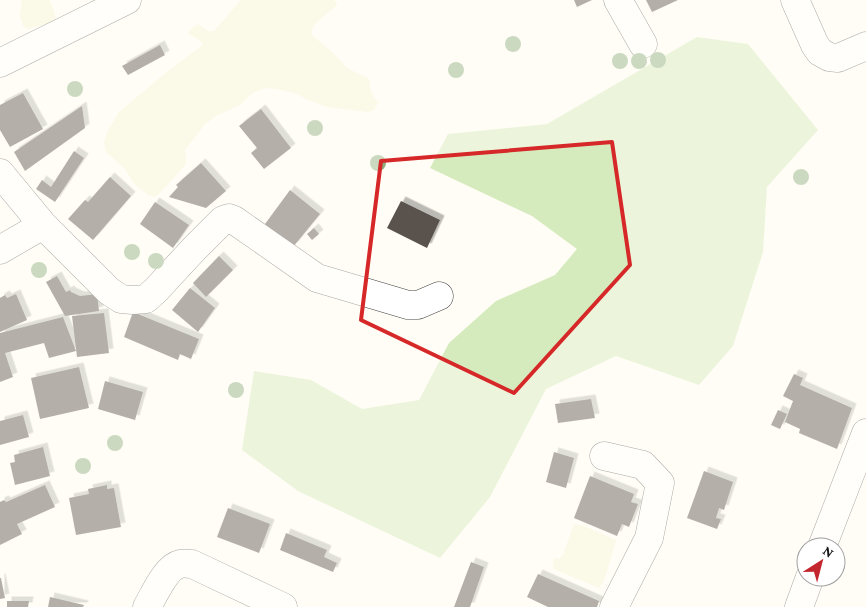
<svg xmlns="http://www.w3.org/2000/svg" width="866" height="607" font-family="'Crimson Pro',serif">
  <defs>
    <filter id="shadow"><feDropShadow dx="4.5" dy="-4.5" stdDeviation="0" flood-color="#0004"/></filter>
  </defs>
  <rect width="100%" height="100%" fill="#fffdf5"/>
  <path fill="#f6f3d4" d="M22 0H49L53 8 56 19 49 23 28 29 23 26 20 16Z
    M241 0H335L337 5 335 7 321 18 314 25 311 32 312 35 334 54 347 68 369 79 371 92 378 103 374 110 368 112 328 107 311 101 294 93 276 89 265 88 253 93 240 105 216 116 205 124 185 150 186 164 160 193 155 197 148 195 134 184 125 169 106 152 104 142 107 132 119 112 168 71 203 45 202 42 188 33 192 28 198 24 208 31H214Z
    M574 524 584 526 616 540 604 581 599 588 554 569 553 566 554 558 559 559 563 555Z"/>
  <path fill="#d5ebbd" d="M697 37 748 44 818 130 767 187 763 252 733 346 699 385 616 356 546 389 490 497 440 558 298 491 242 450 254 371 311 380 362 409 419 400 449 343 496 301 555 275 577 249 532 216 430 168 448 134 547 124Z"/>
  <path fill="#5a524d" filter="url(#shadow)" d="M574 0H592L577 7Z
    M646 0H678L652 12Z
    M160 45 165 55 128 75 122 66Z
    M23 93 43 129 10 147 0 130V105Z
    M82 106 85 128 25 171 14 152Z
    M261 109 291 148 264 169 251 153 257 148 239 126Z
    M74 151 84 158 55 202 36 189 42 180 51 187Z
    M201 163 226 191 206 208 169 197 178 187 176 185Z
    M110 177 131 196 93 240 68 219 85 200 88 202Z
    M290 190 320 214 293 247 265 224Z
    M401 201 440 220 427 248 387 228Z
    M155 202 189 225 173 248 140 224Z
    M314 228 319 234 312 240 307 234Z
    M219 256 233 270 206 297 193 283Z
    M57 276 66 292 70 290 71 292 80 296 97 294 99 311 65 316 46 282Z
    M190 288 215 308 198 332 172 310Z
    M16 294 27 320 0 332V298L5 295 7 298Z
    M133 312 199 339 191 359 180 354 178 360 124 337Z
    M104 313 109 353 77 357 72 316Z
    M63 317 76 351 49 358 44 343 5 353 13 377 0 382V333Z
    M79 367 89 408 40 419 31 378Z
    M794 374 803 378 800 385 852 408 837 449 799 433 800 429 785 422 793 401 783 396Z
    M105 381 143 392 135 420 98 409Z
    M591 399 595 418 558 423 555 404Z
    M778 410 787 414 780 429 771 425Z
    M23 415 29 437 0 445V421Z
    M43 447 50 476 15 485 10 463 15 462 14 455Z
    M554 452 574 458 566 488 546 482Z
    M704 471 733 482 724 510 719 508 716 518 721 519 717 529 687 518Z
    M590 476 634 494 631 502 638 504 629 527 622 524 617 536 574 518Z
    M45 485 55 507 17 524 22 534 0 545V502L4 500 6 502Z
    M107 485V489L114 488 121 527 76 535 69 498 89 494 88 489Z
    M228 508 270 524 259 553 217 537Z
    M286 533 327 550 324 557 337 563 333 572 280 550Z
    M471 562 484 567 470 607H454Z
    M538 574 599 601 597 607H548L527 597Z
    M0 578H1L5 598 0 599Z
    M50 597 84 605 83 607H48Z
    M7 601H29L28 607H7Z"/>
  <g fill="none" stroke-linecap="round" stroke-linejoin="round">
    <defs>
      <path id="minor" d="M618 0 643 44
        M795 0 815 45 820 52 829 57 838 58 866 46
        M0 63 127 0
        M0 173 43 225 109 291 121 299 133 300 146 299 156 290 193 250 223 220 229 218 234 220 317 278 408 305H418L439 296
        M0 250 43 225
        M604 456 643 465 660 483 649 538 614 607
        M822 547 866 433
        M147 607C154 595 166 567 180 564 184 563 188 564 192 564L283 607
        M799 607 810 577"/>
    </defs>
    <use href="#minor" stroke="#444" stroke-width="29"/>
    <use href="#minor" stroke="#fff" stroke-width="28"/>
  </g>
  <g fill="#8dad7f">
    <circle cx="513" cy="44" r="8"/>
    <circle cx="658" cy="60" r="8"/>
    <circle cx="620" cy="61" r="8"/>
    <circle cx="639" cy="61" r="8"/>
    <circle cx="456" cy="70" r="8"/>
    <circle cx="75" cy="89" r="8"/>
    <circle cx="315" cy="128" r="8"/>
    <circle cx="378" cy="163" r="8"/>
    <circle cx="801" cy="177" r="8"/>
    <circle cx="132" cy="252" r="8"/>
    <circle cx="156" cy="261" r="8"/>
    <circle cx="39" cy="270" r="8"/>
    <circle cx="236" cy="390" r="8"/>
    <circle cx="115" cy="443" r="8"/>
    <circle cx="83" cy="466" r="8"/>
  </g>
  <path d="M0 0H866V607H0ZM612 142 630 265 514 393 361 320 381 161Z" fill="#fffdf5" fill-opacity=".55" fill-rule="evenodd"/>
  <path fill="none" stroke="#d62828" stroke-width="4" stroke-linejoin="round" d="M612 142 630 265 514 393 361 320 381 161Z"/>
  <g transform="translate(821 562) rotate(36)"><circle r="24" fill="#ffffff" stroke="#a0a0a0"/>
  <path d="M0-4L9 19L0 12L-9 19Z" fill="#c4262e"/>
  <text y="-8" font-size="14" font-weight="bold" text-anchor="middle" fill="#111111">N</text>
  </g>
</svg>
